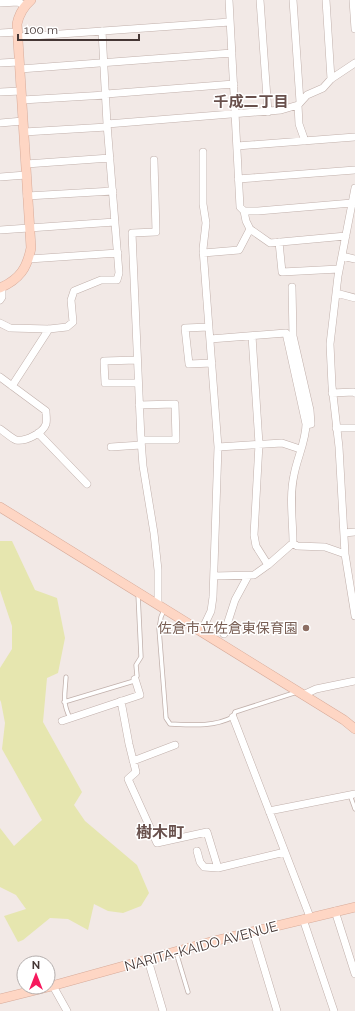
<svg xmlns="http://www.w3.org/2000/svg" width="355" height="1011" font-family="Raleway,'Noto Sans JP',sans-serif">
  <rect width="100%" height="100%" fill="#f2e9e6"/>
  <path fill="#e6e6af" d="M0 541H12L35 590 57 598 65 638 58 673 47 678 43 722 82 792 74 805 85 821 137 865 149 893 141 906 123 913 108 911 94 904 88 930 68 919 50 918 23 940 18 942 4 916 26 909 16 895 0 887V828L14 846 42 820 2 749 5 723 1 702 0 700V668L12 649V626L0 590Z"/>
  <g fill="none" stroke-linecap="round" stroke-linejoin="round">
    <defs>
      <path id="lane" d="M164 610 161 617 159 629 166 718 170 724C192 725 214 727 233 717L235 712 297 692
        M66 677C65 695 62 702 70 718
        M64 702 134 681 137 676 136 665 141 657 138 594
        M350 795 355 809
        M176 952 188 992"/>
      <path id="street" d="M229 0 240 207 244 211H258L352 203
        M260 0 268 112
        M293 0 300 102
        M326 0 331 79
        M353 0 355 29
        M0 3 18 2 24 5
        M0 33 18 32
        M18 37 230 22
        M0 63 19 62
        M20 69 232 53
        M0 92 21 91
        M106 94 234 84
        M22 100 106 95
        M298 105 299 124 305 141
        M0 123 23 121
        M107 124 281 110 298 105 307 95 323 88 331 79 355 63
        M24 132 107 127
        M237 146 355 137
        M154 160 156 232 132 233 141 440 143 466 154 533 158 570V605
        M26 164 110 158
        M0 177 26 175
        M238 179 355 170
        M27 196 113 191
        M244 211 246 221 250 229 270 243 346 236
        M0 230 115 222
        M279 242 282 272 339 269
        M203 253 239 250 250 229
        M342 256 355 259
        M29 259 118 253
        M292 287 293 336 310 410 311 424 306 425
        M336 293 355 298
        M0 300 2 297V287
        M0 323 10 328 49 329 67 327 73 322 71 300 74 291 101 280H117L119 273 107 124 102 31
        M209 327 185 328 189 364 212 363
        M252 336 259 444 254 535 256 546 268 565
        M210 339 286 333 306 424C306 441 297 458 294 475 289 497 293 521 293 543L268 565 254 575 214 576
        M137 360 104 361 105 383H138
        M0 377 46 411C46 415 47 420 46 424 43 433 25 442 16 440 11 438 5 432 0 429
        M12 386 49 329
        M332 393 354 392 355 393
        M139 405 175 404 176 440H141
        M336 428H355
        M38 433 87 484
        M111 447 141 445
        M218 447 282 443 300 449
        M344 533 355 532
        M293 543 297 546 325 547 345 554 355 616
        M345 554 339 447 332 386 330 344 338 276 355 188
        M201 632 211 611 213 597 218 447 203 249 206 223 203 204V152
        M224 634 235 600 248 576
        M303 695 316 689 355 681
        M121 701 129 744 136 772 128 779 157 843 207 832 218 868
        M233 717 310 917
        M62 721 140 695 135 679
        M133 761 175 745
        M269 811 355 794
        M197 851 200 862 204 867 218 868 285 852
        M335 911 355 974
        M303 919 334 1011
        M253 931 277 1011
        M148 960 163 1011
        M53 986 67 1011"/>
      <path id="secondary" d="M0 288C20 279 27 268 31 248L17 24C19 14 23 7 31 0
        M0 507 344 720 355 729
        M48 987 214 941 355 907
        M0 999 48 987"/>
    </defs>
    <use href="#lane" stroke="#c1b0ab" stroke-width="5"/>
    <use href="#street" stroke="#c1b0ab" stroke-width="8"/>
    <use href="#secondary" stroke="#d8ab9a" stroke-width="10"/>
    <use href="#lane" stroke="#fff" stroke-width="3.5"/>
    <use href="#street" stroke="#fff" stroke-width="7"/>
    <use href="#secondary" stroke="#fed6c4" stroke-width="9"/>
  </g>
  <circle fill="#8d6e63" stroke="#fff" stroke-width="1.5" cx="306" cy="628" r="4"/>
  <g text-anchor="middle" dominant-baseline="central" stroke-width="3" stroke-linejoin="round" paint-order="stroke">
    <g font-size="14" fill="#785e54" stroke="#fff" text-anchor="end">
      <text x="298" y="628">佐倉市立佐倉東保育園</text>
    </g>
    <g font-size="14" fill="#453735" stroke="#fff">
      <text transform="translate(201 946) rotate(-15)">NARITA-KAIDO AVENUE</text>
    </g>
    <g font-size="15" font-weight="bold" fill="#68504c" stroke="#fff">
      <text x="251" y="102">千成二丁目</text>
    </g>
    <g font-size="16" font-weight="bold" fill="#68504c" stroke="#fff">
      <text x="160" y="832">樹木町</text>
    </g>
  </g>
  <g transform="translate(36 975)"><circle r="19" fill="#ffffff" stroke="#b5afae"/>
  <path d="M0-3L7 15L0 10L-7 15Z" fill="#f6195d"/>
  <text y="-6" font-size="11" font-weight="bold" text-anchor="middle" fill="#453735">N</text>
  </g>
  <path d="M18 34v6h121v-6" fill="none" stroke="#453735" stroke-width="2"/>
  <text x="24" y="34" font-size="12" fill="#453735" stroke="#ffffff" stroke-width="3" paint-order="stroke">100 m</text>
</svg>
